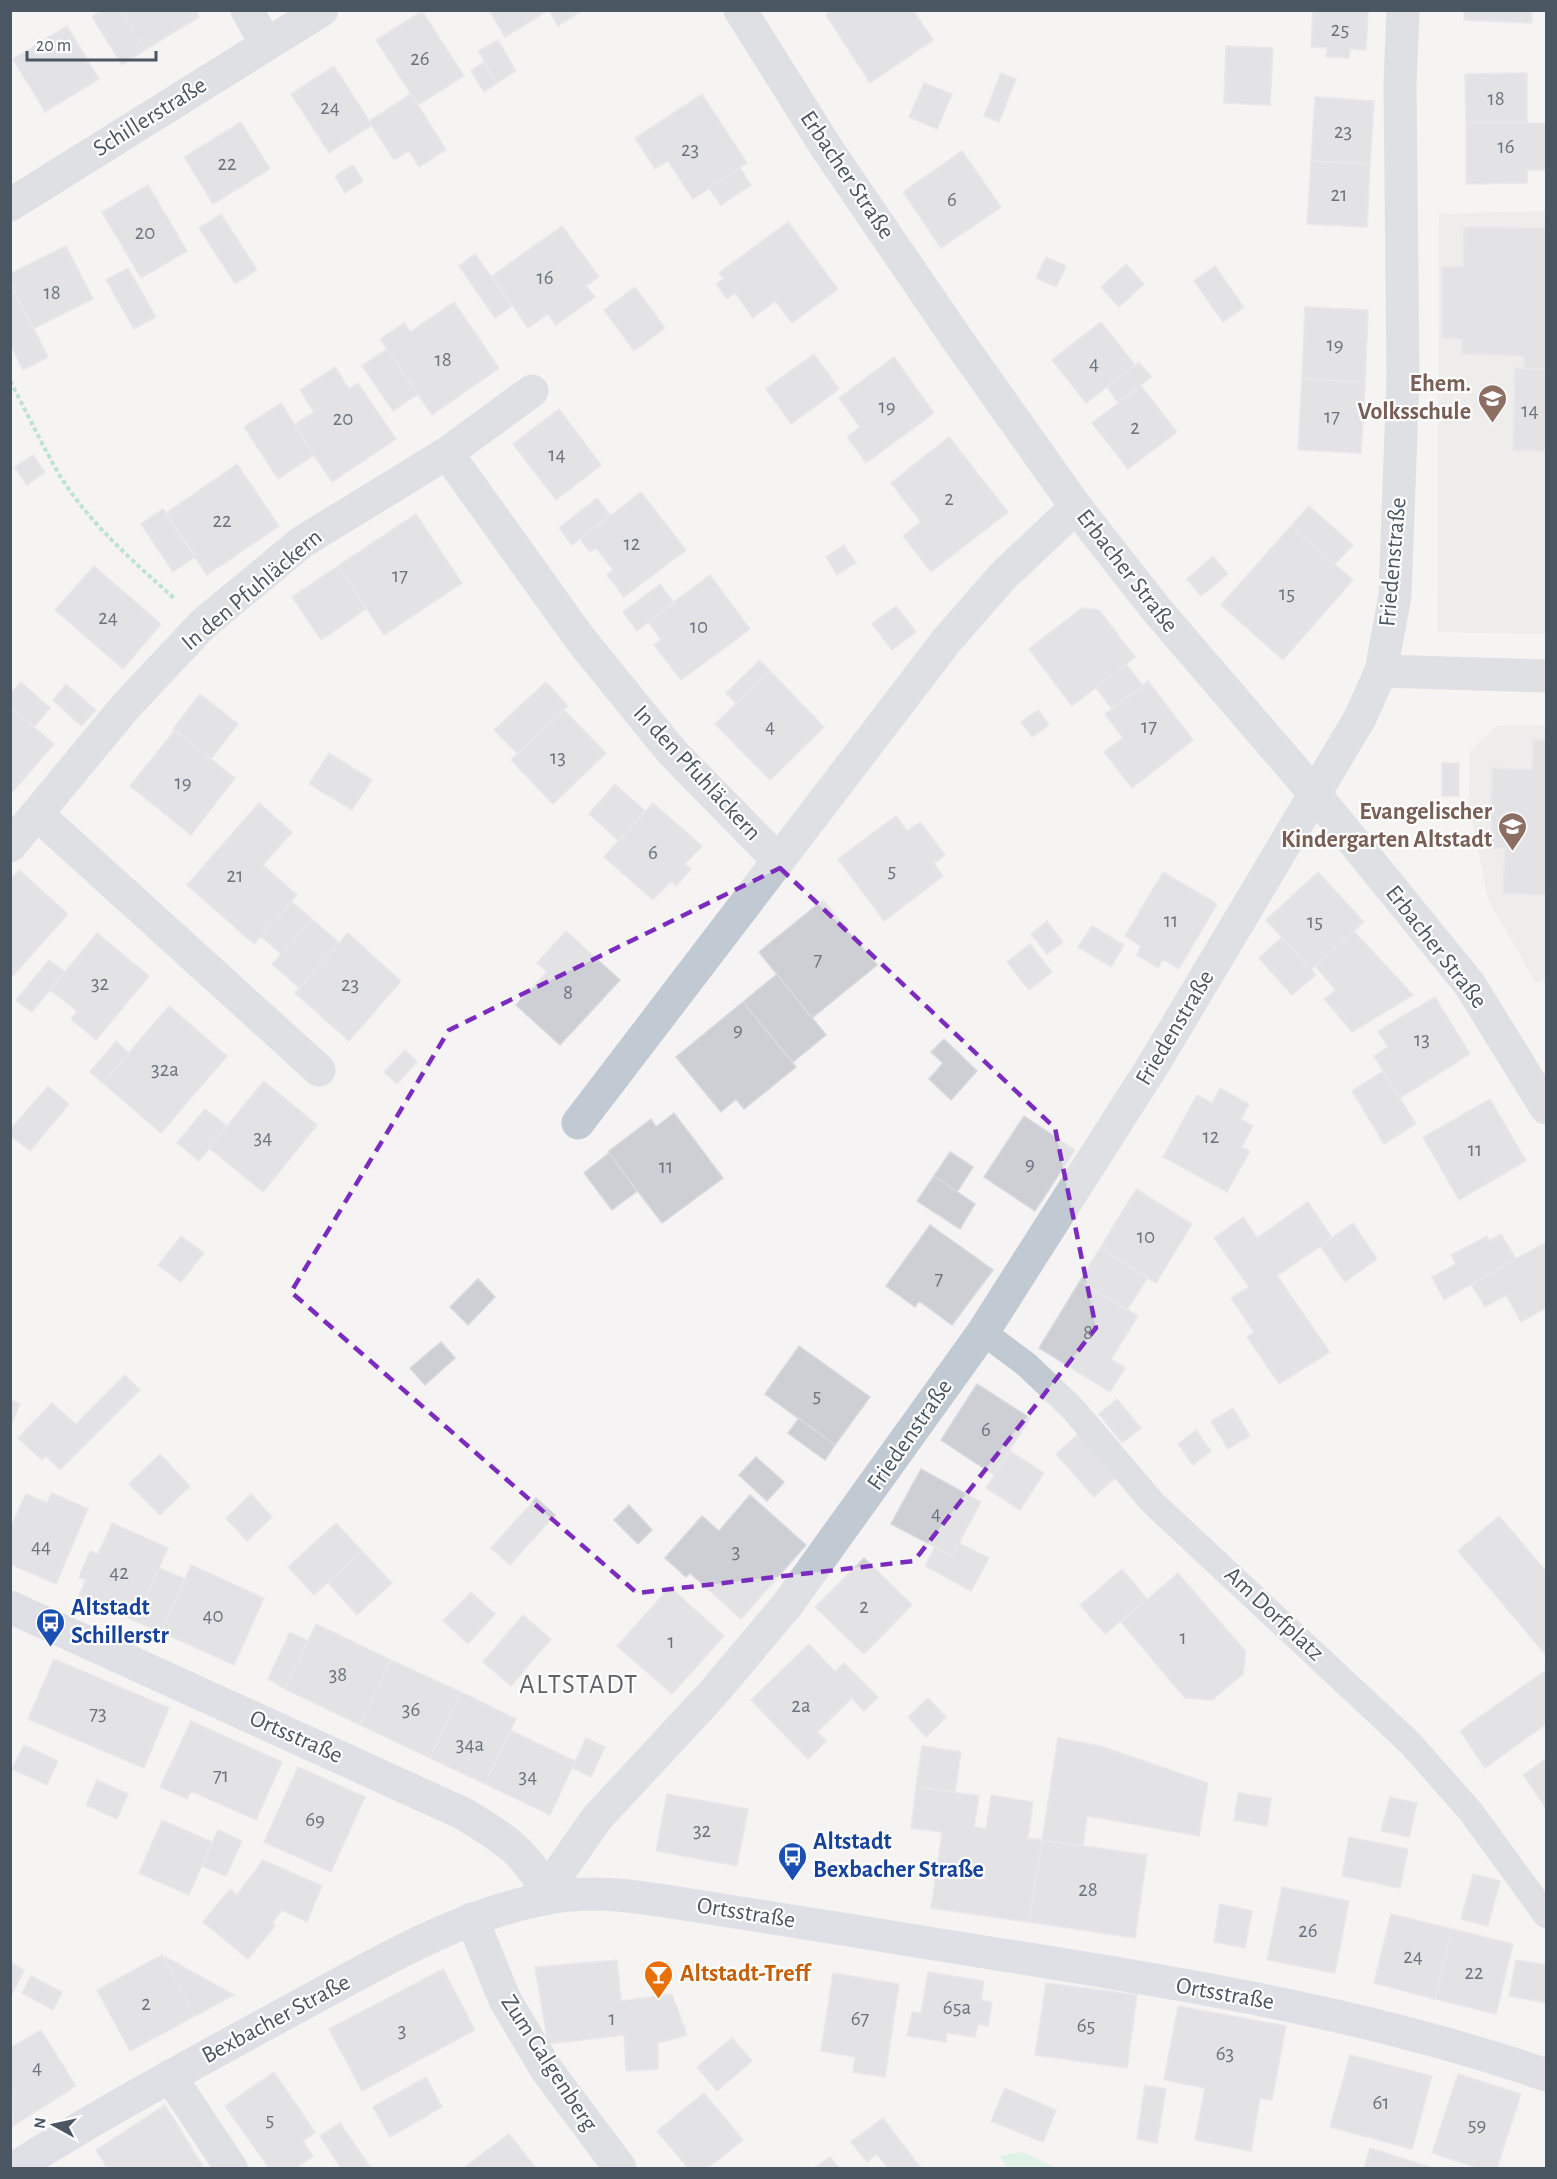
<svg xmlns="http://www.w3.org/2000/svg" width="1557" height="2179" font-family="'Alegreya Sans',sans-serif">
  <rect width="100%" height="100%" fill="#f5f3f3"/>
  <path fill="#e6e4e5" d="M1546 211V634L1438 632 1439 214Z
    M1546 725V979L1536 983 1488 899 1469 804 1470 751 1496 726Z"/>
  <path fill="#c3f1d5" d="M1022 2152 1057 2168H1007L1000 2156Z"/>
  <path fill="#cdcfd5" stroke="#d7d9de" stroke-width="1.5" d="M102 10H121L145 50 122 65 92 17Z
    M121 10H195L199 17 145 50Z
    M489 10H549L505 37Z
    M549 10H583L558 26Z
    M832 10H913L933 40 870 83 826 15Z
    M1313 10H1368L1366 50 1350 49 1349 58 1326 57 1327 48 1311 47Z
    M1464 10H1532V23L1464 20Z
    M422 11 464 76 418 105 376 40Z
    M67 26 99 79 45 112 13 59Z
    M498 40 516 71 497 83 478 51Z
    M1226 46 1273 48 1270 105 1224 103Z
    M484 62 497 83 484 92 471 71Z
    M334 66 372 125 329 153 291 94Z
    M1001 73 1016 79 999 122 984 116Z
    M1527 73V123H1466L1465 74Z
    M924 83 952 94 937 129 909 117Z
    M411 94 446 150 419 167 409 151 394 160 369 121Z
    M702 94 747 163 693 199 668 161 655 169 635 138Z
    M1315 97 1374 101 1370 164 1311 161Z
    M241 122 270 169 213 204 184 157Z
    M1466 123H1546V170H1527V183L1466 184Z
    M962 151 1001 207 941 248 903 192Z
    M1311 161 1370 164 1367 227 1307 224Z
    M353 165 363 181 345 193 335 176Z
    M740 168 751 185 721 205 709 188Z
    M148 185 187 251 141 278 102 212Z
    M221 214 257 270 235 284 199 228Z
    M788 222 838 289 792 323 775 301 753 318 735 293 727 299 716 284 724 278 719 273Z
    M562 226 599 277 586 286 595 297 556 325 548 314 528 328 492 276Z
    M1464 227 1546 228V369H1524V356L1462 354V339L1442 338V267H1463Z
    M66 246 93 299 33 329 10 282V274Z
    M475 254 512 306 495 318 459 266Z
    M1046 257 1066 266 1056 287 1036 278Z
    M1126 264 1144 284 1119 307 1101 287Z
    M1215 266 1244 307 1223 322 1194 281Z
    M128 268 156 317 134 329 106 280Z
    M12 285 48 357 23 370 10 344Z
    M635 287 665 328 634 351 604 310Z
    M454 302 499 368 432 415 380 339 404 323 410 332Z
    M1305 307 1368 310 1365 382 1302 379Z
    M1101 322 1135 365 1086 403 1052 360Z
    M387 349 418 394 393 411 362 366Z
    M814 354 839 389 791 424 766 389Z
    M894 357 934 413 866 463 847 437 860 427 839 398Z
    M1139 362 1151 377 1118 403 1107 387Z
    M335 367 349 389 358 383 396 439 332 482 294 425 314 412 300 390Z
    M1515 368 1546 369V451L1513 450Z
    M1302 379 1365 382 1361 453 1298 450Z
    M1141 386 1177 432 1128 469 1092 423Z
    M281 403 314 455 278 479 244 427Z
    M559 409 601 465 556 500 513 444Z
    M949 437 1008 512 931 572 903 536 921 522 891 483Z
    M33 455 45 472 27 485 15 467Z
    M237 464 279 526 207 575 165 514Z
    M641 492 686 550 624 597 607 575 613 570 596 548 590 552 580 539Z
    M597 498 610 515 572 545 559 528Z
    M1309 506 1353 545 1335 564 1291 526Z
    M163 509 196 556 173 572 141 524Z
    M416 514 462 583 384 635 338 566Z
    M1291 526 1353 580 1283 660 1221 605Z
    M844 545 856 563 837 575 826 557Z
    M1213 556 1228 574 1201 596 1187 579Z
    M94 566 161 624 123 669 55 610Z
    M338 566 366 609 321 640 292 597Z
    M710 575 750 629 681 680 654 645 661 640 648 622Z
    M660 584 674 603 637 631 623 612Z
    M896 606 916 632 892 650 872 624Z
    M1082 608 1099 610 1135 657 1072 706 1029 649Z
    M760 660 770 671 736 704 726 693Z
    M1126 664 1143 686 1112 709 1096 688Z
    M770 671 824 727 770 780 715 724Z
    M1148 681 1193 740 1132 788 1104 752 1123 738 1105 714Z
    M21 682 50 708 34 727 10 707V694Z
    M546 682 568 706 518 754 494 730Z
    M66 684 96 710 81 726 53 700Z
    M200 694 238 724 211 759 173 729Z
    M10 707 54 744 10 795Z
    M564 710 606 753 553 804 511 760Z
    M1038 710 1049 725 1032 737 1021 722Z
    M175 730 235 778 191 835 130 786Z
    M1533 739 1546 740V895L1503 893 1505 848H1491L1492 768 1532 770Z
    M329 753 372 780 352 810 309 784Z
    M1442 763H1459V796H1442Z
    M615 784 645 811 619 841 589 814Z
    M259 803 292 832 263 865 297 895 254 944 187 885Z
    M653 803 702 846 685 864 691 869 676 886 671 881 653 900 604 857Z
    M896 816 907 831 920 822 945 855 934 863 943 876 884 921 838 859Z
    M19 870 68 914 10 979V880Z
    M1163 872 1217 904 1179 969 1163 959 1158 968 1137 955 1141 946 1125 936Z
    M1318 872 1364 922 1311 969 1266 920Z
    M823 900 877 965 812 1018 759 952Z
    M292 902 312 919 281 954 261 936Z
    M312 919 339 943 299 988 272 964Z
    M1047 921 1063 942 1047 954 1031 934Z
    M1092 926 1124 945 1111 967 1078 947Z
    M566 931 620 980 560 1045 516 1005 547 972 537 963Z
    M1354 931 1413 995 1352 1032 1324 999 1336 990 1315 966Z
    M97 933 149 976 96 1040 71 1019 77 1011 50 990Z
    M348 933 401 981 349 1041 295 993Z
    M1282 937 1316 975 1292 995 1259 958Z
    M1030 944 1052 972 1029 990 1007 962Z
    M49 960 65 972 32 1012 16 1000Z
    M777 974 826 1035 793 1062 743 1002Z
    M1435 997 1470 1054 1400 1098 1374 1056 1388 1047 1378 1031Z
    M743 1002 796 1067 744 1109 736 1099 721 1112 676 1057Z
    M169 1006 227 1056 161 1133 103 1083Z
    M944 1039 977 1071 951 1100 929 1079 943 1063 931 1052Z
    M116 1041 129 1053 103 1083 90 1072Z
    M405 1050 417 1062 397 1084 384 1072Z
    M1383 1071 1416 1124 1384 1144 1352 1091Z
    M264 1081 317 1125 263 1192 209 1148Z
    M48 1086 69 1104 30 1151 10 1135V1130Z
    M1220 1088 1249 1104 1241 1119 1253 1126 1242 1147 1250 1151 1227 1192 1163 1157 1197 1095 1212 1103Z
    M1490 1099 1526 1161 1459 1200 1423 1137Z
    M205 1109 227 1126 199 1161 177 1143Z
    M674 1113 723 1178 662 1223 608 1152 651 1119 656 1127Z
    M1024 1116 1075 1150 1035 1211 984 1177Z
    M950 1152 973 1167 957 1192 934 1176Z
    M609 1153 637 1191 612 1210 584 1173Z
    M934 1176 975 1204 960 1229 917 1201Z
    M1136 1189 1192 1224 1156 1283 1100 1248Z
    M1308 1202 1332 1238 1277 1276 1330 1352 1279 1384 1247 1337 1254 1332 1231 1298 1249 1287 1214 1238 1243 1217 1257 1238Z
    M1353 1223 1377 1259 1345 1282 1320 1246Z
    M930 1225 993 1270 952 1325 919 1301 915 1307 886 1286Z
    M1501 1234 1516 1259 1444 1300 1432 1277 1456 1264 1451 1255 1487 1236 1489 1241Z
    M181 1236 204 1253 181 1282 158 1265Z
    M1546 1242V1308L1521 1322 1506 1295 1485 1307 1471 1284Z
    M1100 1248 1148 1277 1127 1310 1080 1281Z
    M478 1279 495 1297 468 1325 450 1307Z
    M1080 1281 1138 1316 1111 1359 1125 1368 1110 1392 1039 1348Z
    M441 1342 455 1358 425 1385 410 1368Z
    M799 1346 870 1397 835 1445 765 1394Z
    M125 1375 140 1390 60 1470 46 1456 42 1460 18 1438 52 1403 76 1424Z
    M977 1384 1030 1418 994 1475 941 1440Z
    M1117 1399 1141 1428 1122 1443 1099 1414Z
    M10 1400 20 1404 10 1428Z
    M1233 1408 1250 1436 1228 1449 1211 1421Z
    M799 1418 835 1445 825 1460 788 1433Z
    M1196 1430 1211 1451 1193 1465 1178 1444Z
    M1078 1434 1116 1477 1094 1497 1056 1454Z
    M1010 1451 1044 1473 1020 1510 986 1488Z
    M160 1454 190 1486 160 1515 129 1484Z
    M756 1457 784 1482 767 1501 739 1475Z
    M921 1469 981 1502 952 1556 891 1524Z
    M52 1493 88 1509 56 1584 10 1564V1529L26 1494 47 1503Z
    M251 1494 272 1517 247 1541 226 1518Z
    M750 1495 806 1545 741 1619 690 1573 686 1577 665 1558 702 1516 719 1531Z
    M536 1498 555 1515 510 1565 491 1548Z
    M629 1505 652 1530 638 1544 614 1520Z
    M1499 1516 1546 1571V1655L1458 1551Z
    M112 1523 168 1548 135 1621 79 1595 86 1580 79 1577 90 1551 98 1554Z
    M336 1523 362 1551 314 1595 288 1567Z
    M959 1543 989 1558 971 1591 925 1566 935 1547 952 1556Z
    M362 1551 392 1583 357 1615 328 1583Z
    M864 1558 912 1605 864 1654 815 1607Z
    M191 1565 264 1598 234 1665 161 1632Z
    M159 1568 185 1579 161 1632 135 1621Z
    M1122 1569 1147 1599 1105 1634 1080 1605Z
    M1178 1573 1246 1652 1243 1674 1212 1700 1185 1698 1121 1622Z
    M670 1587 724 1636 672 1694 617 1646Z
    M471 1592 495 1614 468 1644 443 1621Z
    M523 1615 551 1639 511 1686 483 1662Z
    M316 1624 391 1660 360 1725 285 1689Z
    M290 1632 308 1641 285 1689 268 1679Z
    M809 1644 835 1672 844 1663 878 1697 864 1711 852 1698 817 1732 826 1741 808 1759 751 1700Z
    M54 1659 169 1708 144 1768 28 1719Z
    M391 1660 461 1692 430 1758 360 1725Z
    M1546 1670V1724L1485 1768 1460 1731Z
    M461 1692 516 1719 485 1784 430 1758Z
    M928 1698 946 1717 926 1737 908 1717Z
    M191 1721 282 1762 256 1820 191 1791 187 1799 160 1787Z
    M510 1730 575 1761 550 1815 485 1784Z
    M586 1738 605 1747 591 1777 572 1768Z
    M1058 1738 1100 1746 1208 1783 1199 1836 1087 1816 1083 1846 1042 1840Z
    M24 1745 58 1761 47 1785 12 1769Z
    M922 1746 961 1752 955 1792 916 1787Z
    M1546 1759V1808L1523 1775Z
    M298 1767 365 1797 331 1872 264 1842Z
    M97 1780 128 1794 117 1819 86 1805Z
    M916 1787 979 1796 974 1827 986 1829 991 1795 1033 1802 1028 1838 1042 1840 1029 1922 931 1908 942 1832 911 1828Z
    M1238 1793 1271 1798 1267 1826 1234 1820Z
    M667 1794 748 1809 737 1866 656 1851Z
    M1390 1797 1417 1803 1409 1837 1381 1831Z
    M162 1820 212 1842 189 1895 139 1873Z
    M218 1830 242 1841 226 1876 202 1866Z
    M1349 1837 1408 1849 1400 1888 1342 1876Z
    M1042 1840 1147 1855 1135 1938 1029 1922Z
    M263 1860 322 1886 307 1922 282 1910 272 1923 275 1926 248 1959 203 1922 230 1889 237 1895Z
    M1473 1874 1500 1881 1488 1926 1461 1919Z
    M1282 1887 1349 1901 1335 1973 1267 1960Z
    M1220 1904 1252 1911 1245 1948 1214 1942Z
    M1391 1914 1452 1929 1435 1999 1374 1983Z
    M1452 1929 1513 1944 1496 2014 1435 1999Z
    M162 1955 195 2016 130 2051 97 1990Z
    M162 1955 234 1995 195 2016Z
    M617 1960 621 2001 672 1994 687 2035 658 2043V2069L626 2071 624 2035 548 2044 535 1967Z
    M1516 1960 1546 1965V2003L1509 1996Z
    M10 1962 24 1970 11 1996H10Z
    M443 1969 475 2030 362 2091 329 2029Z
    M928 1972 984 1981 981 2000 992 2002 988 2026 978 2024 975 2037 947 2033 946 2042 907 2036 912 2012 921 2013Z
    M833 1973 899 1984 885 2077 853 2072 855 2057 821 2051Z
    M31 1976 62 1992 53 2010 22 1993Z
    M1046 1983 1137 1995 1127 2068 1035 2055Z
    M1178 2006 1286 2026 1272 2100 1260 2098 1251 2151 1195 2140 1205 2088 1164 2080Z
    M41 2030 76 2086 13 2126 10 2048Z
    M732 2038 752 2061 717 2091 697 2067Z
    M1350 2055 1432 2076 1412 2149 1330 2127Z
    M274 2072 315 2132 303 2141 313 2156 296 2168H269L225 2106Z
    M1458 2074 1521 2094 1497 2168H1478L1432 2153Z
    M426 2077 442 2107 390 2137 373 2107Z
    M1145 2085 1166 2089 1157 2143 1137 2139Z
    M1005 2088 1056 2110 1043 2142 991 2121Z
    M704 2093 743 2140 708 2168H688L657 2131Z
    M165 2105 204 2168H107L96 2150Z
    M883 2118 921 2168H888L877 2154 867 2162 851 2142Z
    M340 2123 371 2168H341L320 2136Z
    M509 2134 536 2168H463Z
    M1370 2148 1430 2167V2168H1364Z
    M830 2157 839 2168H814Z"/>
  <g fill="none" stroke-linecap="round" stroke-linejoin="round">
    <path stroke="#7ad0a6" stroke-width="4" stroke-dasharray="4.5 3" stroke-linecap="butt" d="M10 381C28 414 43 448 62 479 92 526 134 562 175 599"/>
    <path stroke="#c1cad2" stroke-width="26" d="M983 1332 1027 1365 1073 1409 1153 1503 1410 1743 1471 1812 1546 1915"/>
    <path stroke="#c1cad2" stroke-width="33" d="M247 10 266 44
      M740 10 828 150 957 339 1076 507 1156 609 1314 793 1470 985 1546 1108
      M10 205 322 10
      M447 453 581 640 672 752 777 859
      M1381 671 1546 676
      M37 814 319 1070
      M10 846 126 706 203 624 302 542 447 453 532 391
      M578 1123 947 640 1003 576 1076 507
      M550 1897 562 1868 597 1818 713 1693 787 1605 983 1332 1155 1062 1360 718 1381 671 1395 596 1403 378 1400 84 1403 10
      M472 1919 505 2000 546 2069 620 2168
      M170 2076 231 2168"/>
    <path stroke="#c1cbd6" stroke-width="33" d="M10 1607 464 1814C508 1841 525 1851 550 1897
      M15 2168C106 2110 202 2059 297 2007 377 1964 459 1914 549 1898 600 1888 652 1899 703 1907 754 1915 804 1923 855 1931 1086 1970 1324 1998 1546 2075"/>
  </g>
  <path d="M0 0H1557V2179H0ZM780 868 1055 1128 1096 1328 914 1561 637 1593 291 1292 449 1030Z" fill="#f5f3f3" fill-opacity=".55" fill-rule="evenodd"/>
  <path fill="none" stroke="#7b2cbf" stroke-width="4.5" stroke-dasharray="12 8" stroke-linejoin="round" d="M780 868 1055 1128 1096 1328 914 1561 637 1593 291 1292 449 1030Z"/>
  <defs>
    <symbol id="school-pin" viewBox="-11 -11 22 30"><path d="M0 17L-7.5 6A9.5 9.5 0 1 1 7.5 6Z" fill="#8d6e63" stroke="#fff"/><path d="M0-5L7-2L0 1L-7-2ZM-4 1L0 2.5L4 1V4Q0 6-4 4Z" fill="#fff"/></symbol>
    <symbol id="bus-pin" viewBox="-11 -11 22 30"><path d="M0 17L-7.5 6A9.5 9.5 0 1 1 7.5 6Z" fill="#1a4fb4" stroke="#fff"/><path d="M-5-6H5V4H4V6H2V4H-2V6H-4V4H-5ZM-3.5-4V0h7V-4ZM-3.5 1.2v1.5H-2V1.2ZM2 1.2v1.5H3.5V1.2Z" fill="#fff"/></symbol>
    <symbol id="bar-pin" viewBox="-11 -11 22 30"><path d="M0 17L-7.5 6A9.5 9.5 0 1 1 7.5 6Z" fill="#e8710a" stroke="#fff"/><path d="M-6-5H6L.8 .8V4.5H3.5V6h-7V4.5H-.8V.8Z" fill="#fff"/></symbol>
  </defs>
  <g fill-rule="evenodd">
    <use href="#school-pin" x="1476" y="382" width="33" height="45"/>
    <use href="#school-pin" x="1496" y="810" width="33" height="45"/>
    <use href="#bus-pin" x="34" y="1606" width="33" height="45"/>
    <use href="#bus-pin" x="776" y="1840" width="33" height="45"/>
    <use href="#bar-pin" x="642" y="1958" width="33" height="45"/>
  </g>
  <g text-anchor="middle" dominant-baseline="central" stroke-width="4.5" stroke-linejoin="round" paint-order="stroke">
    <g font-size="21" fill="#6b747e">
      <text x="1340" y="29">25</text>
      <text x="420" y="58">26</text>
      <text x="1496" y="98">18</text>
      <text x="330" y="107">24</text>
      <text x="1343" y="131">23</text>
      <text x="1506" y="146">16</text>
      <text x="690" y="149">23</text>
      <text x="227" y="163">22</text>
      <text x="1339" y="194">21</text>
      <text x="952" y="199">6</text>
      <text x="145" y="232">20</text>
      <text x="545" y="277">16</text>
      <text x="52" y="292">18</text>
      <text x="1335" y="344">19</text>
      <text x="443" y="359">18</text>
      <text x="1094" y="363">4</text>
      <text x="887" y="406">19</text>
      <text x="1530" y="410">14</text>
      <text x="1332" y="416">17</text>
      <text x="343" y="418">20</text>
      <text x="1135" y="427">2</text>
      <text x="557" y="454">14</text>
      <text x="949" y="498">2</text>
      <text x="222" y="520">22</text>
      <text x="632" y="543">12</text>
      <text x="400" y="575">17</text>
      <text x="1287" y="593">15</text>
      <text x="108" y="617">24</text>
      <text x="699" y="626">10</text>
      <text x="770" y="726">4</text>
      <text x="1149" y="726">17</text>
      <text x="558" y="757">13</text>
      <text x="183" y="782">19</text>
      <text x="653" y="852">6</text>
      <text x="892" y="870">5</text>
      <text x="235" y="875">21</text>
      <text x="1171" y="920">11</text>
      <text x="1315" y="921">15</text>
      <text x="818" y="959">7</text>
      <text x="100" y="983">32</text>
      <text x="350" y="984">23</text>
      <text x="568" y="992">8</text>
      <text x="738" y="1029">9</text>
      <text x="1422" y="1039">13</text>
      <text x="165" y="1069">32a</text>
      <text x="1211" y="1136">12</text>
      <text x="263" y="1137">34</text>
      <text x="1475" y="1149">11</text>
      <text x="1030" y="1163">9</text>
      <text x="666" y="1166">11</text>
      <text x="1146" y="1236">10</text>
      <text x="939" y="1278">7</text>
      <text x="1088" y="1332">8</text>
      <text x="817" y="1395">5</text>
      <text x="986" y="1429">6</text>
      <text x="936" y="1513">4</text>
      <text x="41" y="1546">44</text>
      <text x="736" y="1551">3</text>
      <text x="119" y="1572">42</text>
      <text x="864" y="1606">2</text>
      <text x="213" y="1615">40</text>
      <text x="1183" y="1637">1</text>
      <text x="671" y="1641">1</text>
      <text x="338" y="1674">38</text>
      <text x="801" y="1705">2a</text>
      <text x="411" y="1709">36</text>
      <text x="98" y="1713">73</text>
      <text x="470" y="1744">34a</text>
      <text x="221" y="1775">71</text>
      <text x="528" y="1776">34</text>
      <text x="315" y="1819">69</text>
      <text x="702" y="1830">32</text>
      <text x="1088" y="1889">28</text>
      <text x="1308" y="1930">26</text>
      <text x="1413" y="1956">24</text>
      <text x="1474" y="1972">22</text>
      <text x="146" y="2003">2</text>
      <text x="957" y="2007">65a</text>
      <text x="612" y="2018">1</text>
      <text x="860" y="2018">67</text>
      <text x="1086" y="2025">65</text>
      <text x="402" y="2030">3</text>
      <text x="1225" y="2053">63</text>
      <text x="37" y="2067">4</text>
      <text x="1381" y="2102">61</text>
      <text x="270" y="2119">5</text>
      <text x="1477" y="2124">59</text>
    </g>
    <g font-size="24" fill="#4a5661" stroke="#fff">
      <text transform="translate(150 117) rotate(-32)">Schillerstraße</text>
      <text transform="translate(847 175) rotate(56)">Erbacher Straße</text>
      <text transform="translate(1393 562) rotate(-85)">Friedenstraße</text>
      <text transform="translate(1127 571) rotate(52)">Erbacher Straße</text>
      <text transform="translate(252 590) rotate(-40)">In den Pfuhläckern</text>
      <text transform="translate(697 773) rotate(47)">In den Pfuhläckern</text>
      <text transform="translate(1436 947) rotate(52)">Erbacher Straße</text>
      <text transform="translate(1175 1028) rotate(-59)">Friedenstraße</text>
      <text transform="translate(910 1435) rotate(-55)">Friedenstraße</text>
      <text transform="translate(1274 1614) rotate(43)">Am Dorfplatz</text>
      <text transform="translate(296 1737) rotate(24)">Ortsstraße</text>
      <text transform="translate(746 1913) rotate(9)">Ortsstraße</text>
      <text transform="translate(1225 1994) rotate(10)">Ortsstraße</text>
      <text transform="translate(276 2019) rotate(-28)">Bexbacher Straße</text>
      <text transform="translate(549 2063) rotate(57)">Zum Galgenberg</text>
    </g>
    <g font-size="24" font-weight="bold" fill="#785e54" stroke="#fff" text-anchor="end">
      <text x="1471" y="384">Ehem.<tspan x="1471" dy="28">Volksschule</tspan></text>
      <text x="1492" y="812">Evangelischer<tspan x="1492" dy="28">Kindergarten Altstadt</tspan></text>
    </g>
    <g font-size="24" font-weight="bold" fill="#164399" stroke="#fff" text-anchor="start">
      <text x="71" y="1608">Altstadt<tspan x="71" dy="28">Schillerstr</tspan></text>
      <text x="813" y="1842">Altstadt<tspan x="813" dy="28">Bexbacher Straße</tspan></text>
    </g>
    <g font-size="24" font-weight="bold" fill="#c56008" stroke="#fff" text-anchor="start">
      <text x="680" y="1974">Altstadt-Treff</text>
    </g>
    <g font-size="27" letter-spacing="1.5" fill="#5f6368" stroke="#fff">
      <text x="579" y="1684">ALTSTADT</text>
    </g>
  </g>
  <rect width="1557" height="2179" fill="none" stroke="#4a5661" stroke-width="24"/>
  <g transform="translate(54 2125) rotate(278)" stroke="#ffffff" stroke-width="4.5" paint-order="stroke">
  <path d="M0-4.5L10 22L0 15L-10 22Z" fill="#4a5661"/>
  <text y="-9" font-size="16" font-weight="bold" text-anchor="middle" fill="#4a5661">N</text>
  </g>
  <path d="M27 51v9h129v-9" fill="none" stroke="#4a5661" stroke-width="3"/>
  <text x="36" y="51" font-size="18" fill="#4a5661" stroke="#ffffff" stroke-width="4.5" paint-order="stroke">20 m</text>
</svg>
